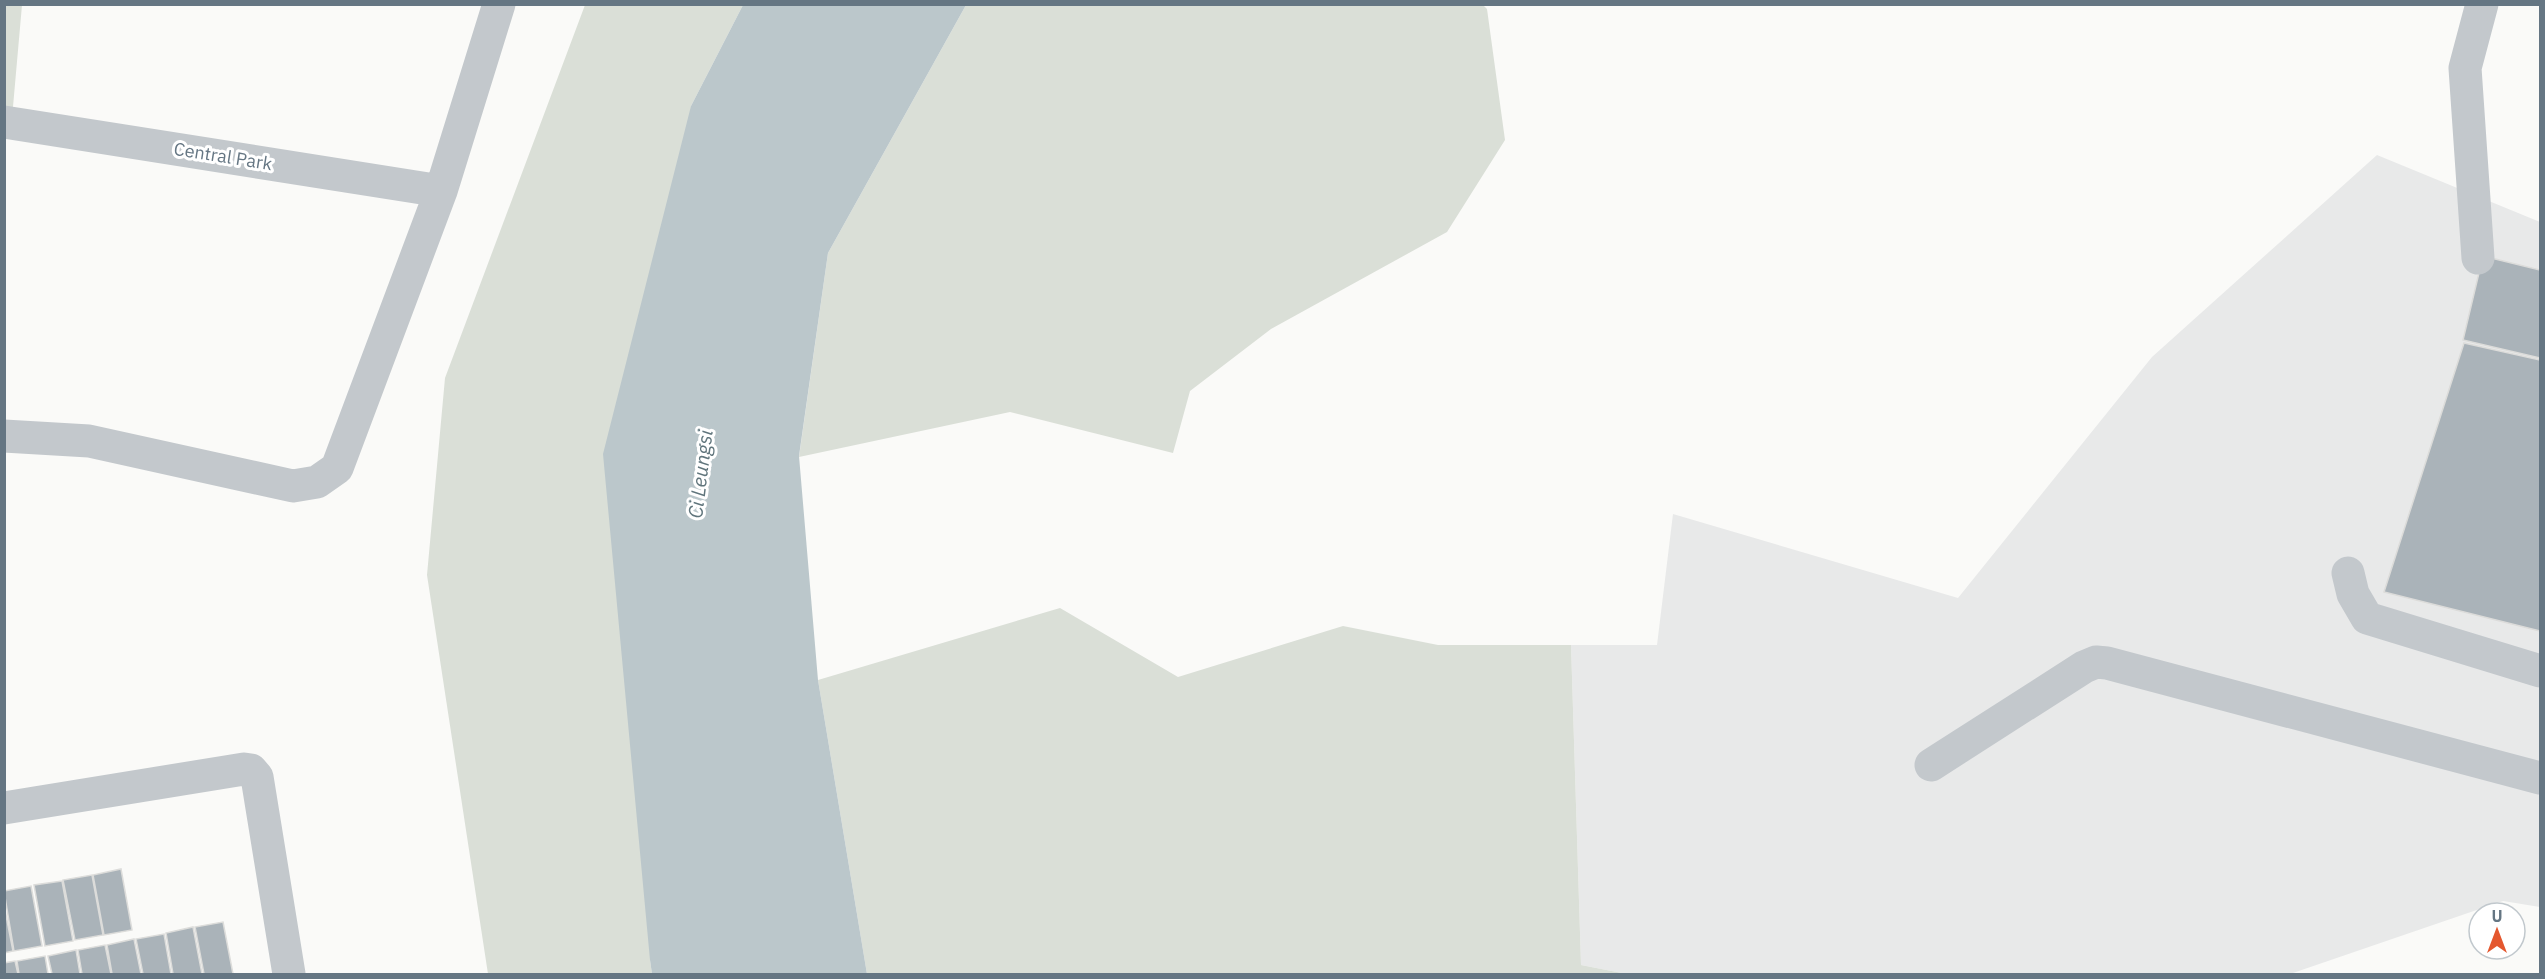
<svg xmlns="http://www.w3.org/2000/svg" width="2545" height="979" font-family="'IBM Plex Sans',sans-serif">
  <rect width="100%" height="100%" fill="#fafaf8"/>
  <path fill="#e8e9e9" d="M2377 155 2540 222V907L2503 901 2290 974H1627L1581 965 1571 645H1657L1673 514 1958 598 2152 357Z"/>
  <path fill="#dadfd7" d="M1482 4 1487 9 1505 140 1447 232 1271 329 1190 391 1173 453 1010 412 799 457 828 253 966 5Z
    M5 5H22L12 118 5 116Z
    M585 5H743L691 106 650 960 652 974H488L427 575 445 378Z
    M1060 608 1178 677 1343 626 1438 645H1571L1581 965 1627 974H867L818 680Z"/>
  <path fill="#bbc7cb" d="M743 5H966L828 253 799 456 818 680 867 974H652L650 960 603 454 691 106Z"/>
  <path fill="#aab3b9" stroke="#dcdcda" stroke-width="1.5" d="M2483 256 2540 270V358L2463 340Z
    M2464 343 2540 360V631L2384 592Z
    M121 869 132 930 104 935 93 875Z
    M92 875 103 935 75 940 63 880Z
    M62 881 73 941 45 946 34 885Z
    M31 886 42 946 14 951 4 891Z
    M4 905 13 951 4 953Z
    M223 922 233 974H204L195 927Z
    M193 927 202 974H173L166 933Z
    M164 934 171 974H143L136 939Z
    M134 939 141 974H112L107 945Z
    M105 945 111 974H82L78 950Z
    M76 950 80 974H52L48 956Z
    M45 956 48 974H19L17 961Z
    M15 961 18 974H4V963Z"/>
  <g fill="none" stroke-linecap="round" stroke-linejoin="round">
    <path stroke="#c3c8cc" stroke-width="33" d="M4 122 441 191
      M2478 258 2465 68 2482 4
      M4 436 89 441 293 486 317 482 337 468 441 191 499 4
      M2348 573 2353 594 2367 618 2540 671
      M1931 765 2084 667 2096 662 2107 663 2540 778
      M4 808 244 769 251 770 257 777 289 974"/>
  </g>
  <g text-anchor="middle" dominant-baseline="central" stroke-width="6" stroke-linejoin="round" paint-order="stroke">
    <g font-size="18" fill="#657683" stroke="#fff">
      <text transform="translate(223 156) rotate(9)">Central Park</text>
    </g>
    <g font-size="20" font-style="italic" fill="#60757c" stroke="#fff">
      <text transform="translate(700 474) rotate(-83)">Ci Leungsi</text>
    </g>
  </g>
  <rect width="2545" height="979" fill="none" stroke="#657683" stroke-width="12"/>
  <g transform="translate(2497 931)"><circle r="28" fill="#ffffff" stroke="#c1c8cd" stroke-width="1.5"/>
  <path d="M0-4.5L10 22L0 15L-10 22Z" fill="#e4572e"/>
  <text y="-9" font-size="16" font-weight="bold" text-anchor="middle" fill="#657683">U</text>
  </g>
</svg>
